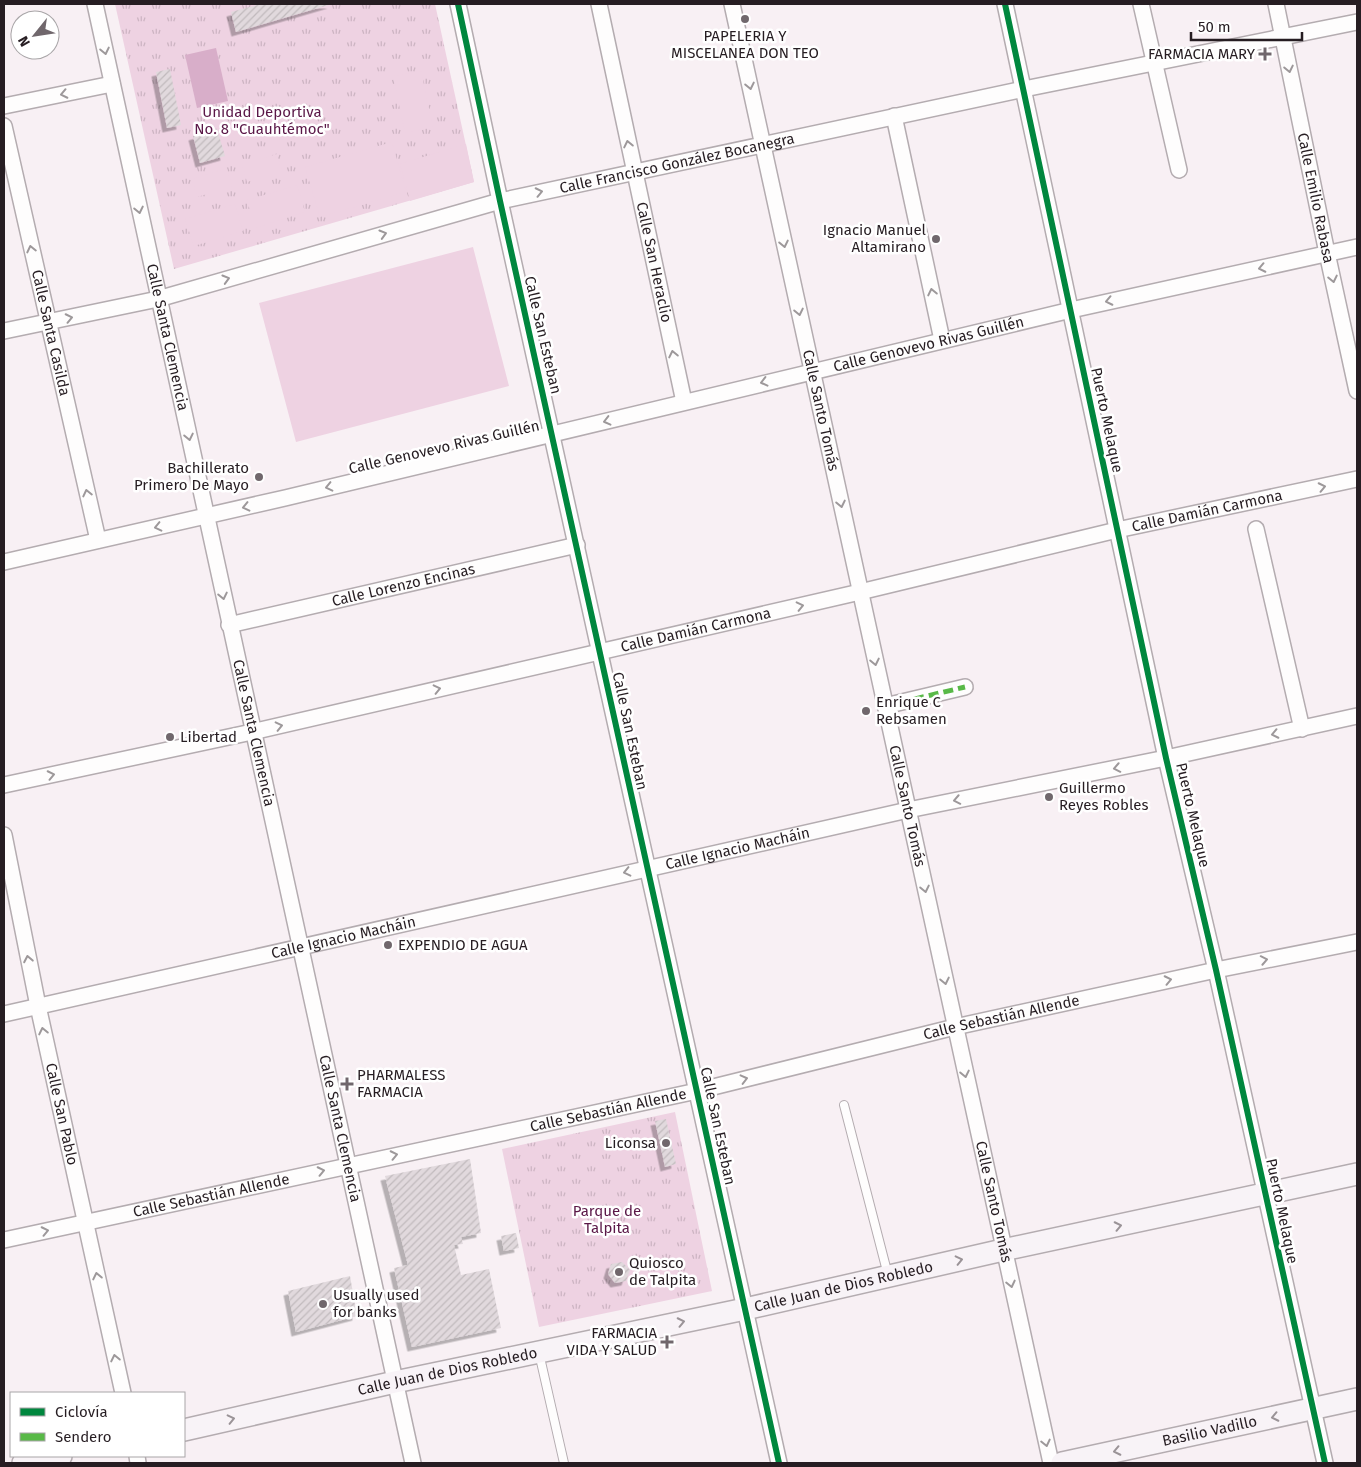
<svg xmlns="http://www.w3.org/2000/svg" width="1361" height="1467" font-family="'Fira Sans',sans-serif">
  <defs>
    <pattern id="grass-tufts" width="24" height="20" patternUnits="userSpaceOnUse" patternTransform="scale(1.25)"><rect width="24" height="20" fill="#eed2e2"/><path d="M3 7l-1-3M5 7V3M7 7l1-3M15 17l-1-3M17 17v-4M19 17l1-3" fill="none" stroke="#ccb4c2"/></pattern>
    <pattern id="building-hatch" width="6" height="6" patternUnits="userSpaceOnUse" patternTransform="scale(1.25)"><rect width="6" height="6" fill="#e1d9dd"/><path d="M-1 1l2-2M0 6l6-6M5 7l2-2" fill="none" stroke="#c1babd"/></pattern>
    <filter id="shadow"><feDropShadow dx="-4.5" dy="4.5" stdDeviation="0" flood-color="#0004"/></filter>
  </defs>
  <rect width="100%" height="100%" fill="#f8f0f4"/>
  <path fill="url(#grass-tufts)" d="M115 4H435L474 182 174 269Z
    M675 1112 712 1291 539 1327 502 1149Z"/>
  <path fill="#eed2e2" d="M421 71 433 127 405 133 393 76Z
    M392 142 406 192 320 217 305 167Z
    M466 144 474 182 410 201 400 164Z
    M277 154 282 172 247 182 242 164Z
    M227 168 232 187 197 197 192 179Z
    M297 185 305 212 255 228 247 200Z
    M235 204 243 231 194 246 185 219Z
    M473 247 509 386 296 442 259 303Z"/>
  <path fill="#d8aec9" d="M216 48 228 101 197 108 185 55Z"/>
  <path fill="url(#building-hatch)" filter="url(#shadow)" d="M261 4H332L236 32 231 12Z
    M170 69 181 125 167 128 156 72Z
    M217 129 225 156 200 163 193 136Z
    M666 1119 676 1164 665 1167 655 1121Z
    M470 1159 481 1233 461 1237 463 1244 454 1245 461 1275 489 1269 501 1328 412 1347 394 1268 408 1265 385 1176Z
    M516 1233 519 1248 504 1251 501 1236Z
    M622 1262 630 1270 626 1281 615 1283 608 1274 611 1264Z
    M350 1276 357 1316 296 1332 288 1291Z"/>
  <g fill="none" stroke-linecap="round" stroke-linejoin="round">
    <defs>
      <path id="lane" d="M844 1105 888 1275
        M539 1353 564 1463"/>
      <g id="street">
        <path id="s1" d="M95 4 413 1463"/>
        <path d="M458 4 500 201 779 1463"/>
        <path id="s2" d="M599 4 684 402"/>
        <path id="s3" d="M732 4 1051 1463"/>
        <path d="M1005 4 1166 758 1216 970 1325 1463"/>
        <path d="M1141 4 1179 170"/>
        <path id="s4" d="M1276 4 1327 253 1357 391"/>
        <path d="M4 106 112 84"/>
        <path d="M894 116 942 340"/>
        <path id="s5" d="M4 126 98 540"/>
        <path id="s6" d="M4 331 158 299 500 201 1024 89 1357 22"/>
        <path d="M1256 529 1302 729"/>
        <path id="s7" d="M4 562 285 498 1071 310 1357 247"/>
        <path id="s8" d="M229 625 577 545"/>
        <path d="M885 706 965 687"/>
        <path id="s9" d="M4 785 252 732 860 592 1117 530 1357 479"/>
        <path id="s10" d="M4 835 38 1006 123 1393"/>
        <path id="s11" d="M4 1014 908 810 1166 758 1357 716"/>
        <path id="s12" d="M4 1240 697 1091 955 1027 1216 970 1357 942"/>
        <path d="M137 1456 138 1463"/>
      </g>
      <g id="secondary">
        <path id="s13" d="M184 1430 395 1382 745 1309 1003 1250 1357 1174"/>
        <path d="M23 1463 61 1456"/>
        <path id="s14" d="M1062 1463 1357 1399"/>
      </g>
    </defs>
    <use href="#lane" stroke="#b4acb0" stroke-width="10"/>
    <use href="#street" stroke="#b4acb0" stroke-width="18"/>
    <use href="#secondary" stroke="#b4acb0" stroke-width="24"/>
    <use href="#lane" stroke="#fefdfd" stroke-width="8"/>
    <use href="#street" stroke="#fefdfd" stroke-width="15"/>
    <use href="#secondary" stroke="#f8f3f7" stroke-width="21"/>
    <path stroke="#58b947" stroke-width="5" stroke-dasharray="10 5" stroke-linecap="butt" d="M885 706 965 687"/>
    <defs>
      <path id="cycleway" d="M458 4 500 201 779 1463
        M1005 4 1166 758 1216 970 1325 1463"/>
    </defs>
    <use href="#cycleway" stroke="#fff" stroke-width="9"/>
    <use href="#cycleway" stroke="#00873e" stroke-width="6"/>
  </g>
  <defs><path id="oneway-chevron" d="M-2-3.5L2.5 0L-2 3.5" fill="none" stroke-width="1.6" stroke-linecap="round" stroke-linejoin="round" transform="scale(1.25)"/></defs>
  <g stroke="#9d989a">
    <use href="#oneway-chevron" transform="translate(105 51) rotate(78)"/>
    <use href="#oneway-chevron" transform="translate(1289 69) rotate(78)"/>
    <use href="#oneway-chevron" transform="translate(750 86) rotate(78)"/>
    <use href="#oneway-chevron" transform="translate(64 94) rotate(168)"/>
    <use href="#oneway-chevron" transform="translate(628 144) rotate(-102)"/>
    <use href="#oneway-chevron" transform="translate(539 192) rotate(-12)"/>
    <use href="#oneway-chevron" transform="translate(139 210) rotate(78)"/>
    <use href="#oneway-chevron" transform="translate(383 234) rotate(-16)"/>
    <use href="#oneway-chevron" transform="translate(784 244) rotate(78)"/>
    <use href="#oneway-chevron" transform="translate(31 249) rotate(-103)"/>
    <use href="#oneway-chevron" transform="translate(1262 268) rotate(168)"/>
    <use href="#oneway-chevron" transform="translate(226 279) rotate(-16)"/>
    <use href="#oneway-chevron" transform="translate(1333 279) rotate(78)"/>
    <use href="#oneway-chevron" transform="translate(932 292) rotate(-102)"/>
    <use href="#oneway-chevron" transform="translate(1109 301) rotate(168)"/>
    <use href="#oneway-chevron" transform="translate(799 312) rotate(78)"/>
    <use href="#oneway-chevron" transform="translate(69 318) rotate(-12)"/>
    <use href="#oneway-chevron" transform="translate(673 354) rotate(-102)"/>
    <use href="#oneway-chevron" transform="translate(764 382) rotate(166)"/>
    <use href="#oneway-chevron" transform="translate(607 421) rotate(166)"/>
    <use href="#oneway-chevron" transform="translate(189 437) rotate(78)"/>
    <use href="#oneway-chevron" transform="translate(329 487) rotate(167)"/>
    <use href="#oneway-chevron" transform="translate(1322 487) rotate(-12)"/>
    <use href="#oneway-chevron" transform="translate(87 493) rotate(-103)"/>
    <use href="#oneway-chevron" transform="translate(841 504) rotate(78)"/>
    <use href="#oneway-chevron" transform="translate(246 507) rotate(167)"/>
    <use href="#oneway-chevron" transform="translate(158 527) rotate(167)"/>
    <use href="#oneway-chevron" transform="translate(223 596) rotate(78)"/>
    <use href="#oneway-chevron" transform="translate(800 606) rotate(-13)"/>
    <use href="#oneway-chevron" transform="translate(875 662) rotate(78)"/>
    <use href="#oneway-chevron" transform="translate(437 689) rotate(-13)"/>
    <use href="#oneway-chevron" transform="translate(279 726) rotate(-13)"/>
    <use href="#oneway-chevron" transform="translate(1275 734) rotate(168)"/>
    <use href="#oneway-chevron" transform="translate(1117 768) rotate(169)"/>
    <use href="#oneway-chevron" transform="translate(51 775) rotate(-12)"/>
    <use href="#oneway-chevron" transform="translate(957 800) rotate(169)"/>
    <use href="#oneway-chevron" transform="translate(627 872) rotate(167)"/>
    <use href="#oneway-chevron" transform="translate(925 889) rotate(78)"/>
    <use href="#oneway-chevron" transform="translate(28 959) rotate(-101)"/>
    <use href="#oneway-chevron" transform="translate(1264 960) rotate(-11)"/>
    <use href="#oneway-chevron" transform="translate(1168 980) rotate(-12)"/>
    <use href="#oneway-chevron" transform="translate(945 981) rotate(78)"/>
    <use href="#oneway-chevron" transform="translate(43 1031) rotate(-102)"/>
    <use href="#oneway-chevron" transform="translate(965 1074) rotate(78)"/>
    <use href="#oneway-chevron" transform="translate(744 1079) rotate(-14)"/>
    <use href="#oneway-chevron" transform="translate(394 1155) rotate(-12)"/>
    <use href="#oneway-chevron" transform="translate(321 1171) rotate(-12)"/>
    <use href="#oneway-chevron" transform="translate(45 1231) rotate(-12)"/>
    <use href="#oneway-chevron" transform="translate(97 1276) rotate(-102)"/>
    <use href="#oneway-chevron" transform="translate(1011 1284) rotate(77)"/>
    <use href="#oneway-chevron" transform="translate(115 1358) rotate(-102)"/>
    <use href="#oneway-chevron" transform="translate(1046 1443) rotate(77)"/>
  </g>
  <g stroke="#9a9397">
    <use href="#oneway-chevron" transform="translate(1118 1226) rotate(-12)"/>
    <use href="#oneway-chevron" transform="translate(959 1260) rotate(-13)"/>
    <use href="#oneway-chevron" transform="translate(681 1322) rotate(-12)"/>
    <use href="#oneway-chevron" transform="translate(1275 1417) rotate(168)"/>
    <use href="#oneway-chevron" transform="translate(231 1419) rotate(-13)"/>
    <use href="#oneway-chevron" transform="translate(1117 1451) rotate(168)"/>
  </g>
  <g fill="#70676c" stroke="#fff" stroke-width="2">
    <circle cx="745" cy="19" r="5"/>
    <path d="M1262.5 46.5h5v5h5v5h-5v5h-5v-5h-5v-5h5z"/>
    <circle cx="936" cy="239" r="5"/>
    <circle cx="259" cy="477" r="5"/>
    <circle cx="866" cy="711" r="5"/>
    <circle cx="170" cy="737" r="5"/>
    <circle cx="1049" cy="797" r="5"/>
    <circle cx="388" cy="945" r="5"/>
    <path d="M344.5 1076.5h5v5h5v5h-5v5h-5v-5h-5v-5h5z"/>
    <circle cx="666" cy="1143" r="5"/>
    <circle cx="619" cy="1272" r="5"/>
    <circle cx="323" cy="1304" r="5"/>
    <path d="M664.5 1334.5h5v5h5v5h-5v5h-5v-5h-5v-5h5z"/>
  </g>
  <g text-anchor="middle" dominant-baseline="central" stroke-width="5" stroke-linejoin="round" paint-order="stroke">
    <g font-size="15" fill="#261d22" stroke="#fff" text-anchor="start">
      <text x="745" y="36" text-anchor="middle">PAPELERIA Y<tspan x="745" dy="17">MISCELANEA DON TEO</tspan></text>
      <text x="1255" y="54" text-anchor="end">FARMACIA MARY</text>
      <text x="926" y="230" text-anchor="end">Ignacio Manuel<tspan x="926" dy="17">Altamirano</tspan></text>
      <text x="249" y="468" text-anchor="end">Bachillerato<tspan x="249" dy="17">Primero De Mayo</tspan></text>
      <text x="876" y="702">Enrique C<tspan x="876" dy="17">Rebsamen</tspan></text>
      <text x="180" y="737">Libertad</text>
      <text x="1059" y="788">Guillermo<tspan x="1059" dy="17">Reyes Robles</tspan></text>
      <text x="398" y="945">EXPENDIO DE AGUA</text>
      <text x="357" y="1075">PHARMALESS<tspan x="357" dy="17">FARMACIA</tspan></text>
      <text x="656" y="1143" text-anchor="end">Liconsa</text>
      <text x="629" y="1263">Quiosco<tspan x="629" dy="17">de Talpita</tspan></text>
      <text x="333" y="1295">Usually used<tspan x="333" dy="17">for banks</tspan></text>
      <text x="657" y="1333" text-anchor="end">FARMACIA<tspan x="657" dy="17">VIDA Y SALUD</tspan></text>
    </g>
    <g font-size="15" fill="#5a1747" stroke="#fff">
      <text x="262" y="112">Unidad Deportiva<tspan x="262" dy="17">No. 8 "Cuauhtémoc"</tspan></text>
      <text x="607" y="1211">Parque de<tspan x="607" dy="17">Talpita</tspan></text>
    </g>
    <g font-size="15" fill="#261d22" stroke="#fff">
      <text stroke="none"><textPath href="#s6" startOffset="694">Calle Francisco González Bocanegra</textPath></text>
      <text stroke="none"><textPath href="#s4" startOffset="198">Calle Emilio Rabasa</textPath></text>
      <text stroke="none"><textPath href="#s2" startOffset="264">Calle San Heraclio</textPath></text>
      <text stroke="none"><textPath href="#s5" startOffset="212">Calle Santa Casilda</textPath></text>
      <text transform="translate(543 335) rotate(77)">Calle San Esteban</text>
      <text stroke="none"><textPath href="#s1" startOffset="341">Calle Santa Clemencia</textPath></text>
      <text stroke="none"><textPath href="#s7" startOffset="950">Calle Genovevo Rivas Guillén</textPath></text>
      <text stroke="none"><textPath href="#s3" startOffset="416">Calle Santo Tomás</textPath></text>
      <text transform="translate(1107 420) rotate(78)">Puerto Melaque</text>
      <text transform="translate(444 447) rotate(-13)">Calle Genovevo Rivas Guillén</text>
      <text stroke="none"><textPath href="#s9" startOffset="1234">Calle Damián Carmona</textPath></text>
      <text stroke="none"><textPath href="#s8" startOffset="179">Calle Lorenzo Encinas</textPath></text>
      <text stroke="none"><textPath href="#s9" startOffset="709">Calle Damián Carmona</textPath></text>
      <text transform="translate(630 731) rotate(78)">Calle San Esteban</text>
      <text stroke="none"><textPath href="#s1" startOffset="746">Calle Santa Clemencia</textPath></text>
      <text stroke="none"><textPath href="#s3" startOffset="821">Calle Santo Tomás</textPath></text>
      <text transform="translate(1193 815) rotate(77)">Puerto Melaque</text>
      <text stroke="none"><textPath href="#s11" startOffset="752">Calle Ignacio Macháin</textPath></text>
      <text stroke="none"><textPath href="#s11" startOffset="348">Calle Ignacio Macháin</textPath></text>
      <text stroke="none"><textPath href="#s12" startOffset="1022">Calle Sebastián Allende</textPath></text>
      <text stroke="none"><textPath href="#s12" startOffset="618">Calle Sebastián Allende</textPath></text>
      <text stroke="none"><textPath href="#s10" startOffset="285">Calle San Pablo</textPath></text>
      <text transform="translate(718 1126) rotate(78)">Calle San Esteban</text>
      <text stroke="none"><textPath href="#s1" startOffset="1151">Calle Santa Clemencia</textPath></text>
      <text stroke="none"><textPath href="#s12" startOffset="212">Calle Sebastián Allende</textPath></text>
      <text stroke="none"><textPath href="#s3" startOffset="1226">Calle Santo Tomás</textPath></text>
      <text transform="translate(1282 1211) rotate(78)">Puerto Melaque</text>
      <text stroke="none"><textPath href="#s13" startOffset="675">Calle Juan de Dios Robledo</textPath></text>
      <text stroke="none"><textPath href="#s13" startOffset="270">Calle Juan de Dios Robledo</textPath></text>
      <text stroke="none"><textPath href="#s14" startOffset="151">Basilio Vadillo</textPath></text>
    </g>
  </g>
  <rect width="1361" height="1467" fill="none" stroke="#261d22" stroke-width="10"/>
  <rect x="10" y="1392" width="175" height="65" fill="#ffffff" stroke="#a8a5a7"/>
  <rect x="20" y="1408" width="25" height="8" fill="#00873e" stroke="#a8a5a7"/>
  <text x="55" y="1417" font-size="15" fill="#261d22">Ciclovía</text>
  <rect x="20" y="1433" width="25" height="8" fill="#58b947" stroke="#a8a5a7"/>
  <text x="55" y="1442" font-size="15" fill="#261d22">Sendero</text>
  <g transform="translate(35 35) rotate(240)"><circle r="24" fill="#ffffff" stroke="#a8a5a7"/>
  <path d="M0-4L9 19L0 12L-9 19Z" fill="#70676c"/>
  <text y="-8" font-size="14" font-weight="bold" text-anchor="middle" fill="#261d22">N</text>
  </g>
  <path d="M1191 32v8h111v-8" fill="none" stroke="#261d22" stroke-width="2.5"/>
  <text x="1198" y="32" font-size="15" fill="#261d22" stroke="#ffffff" stroke-width="4" paint-order="stroke">50 m</text>
</svg>
